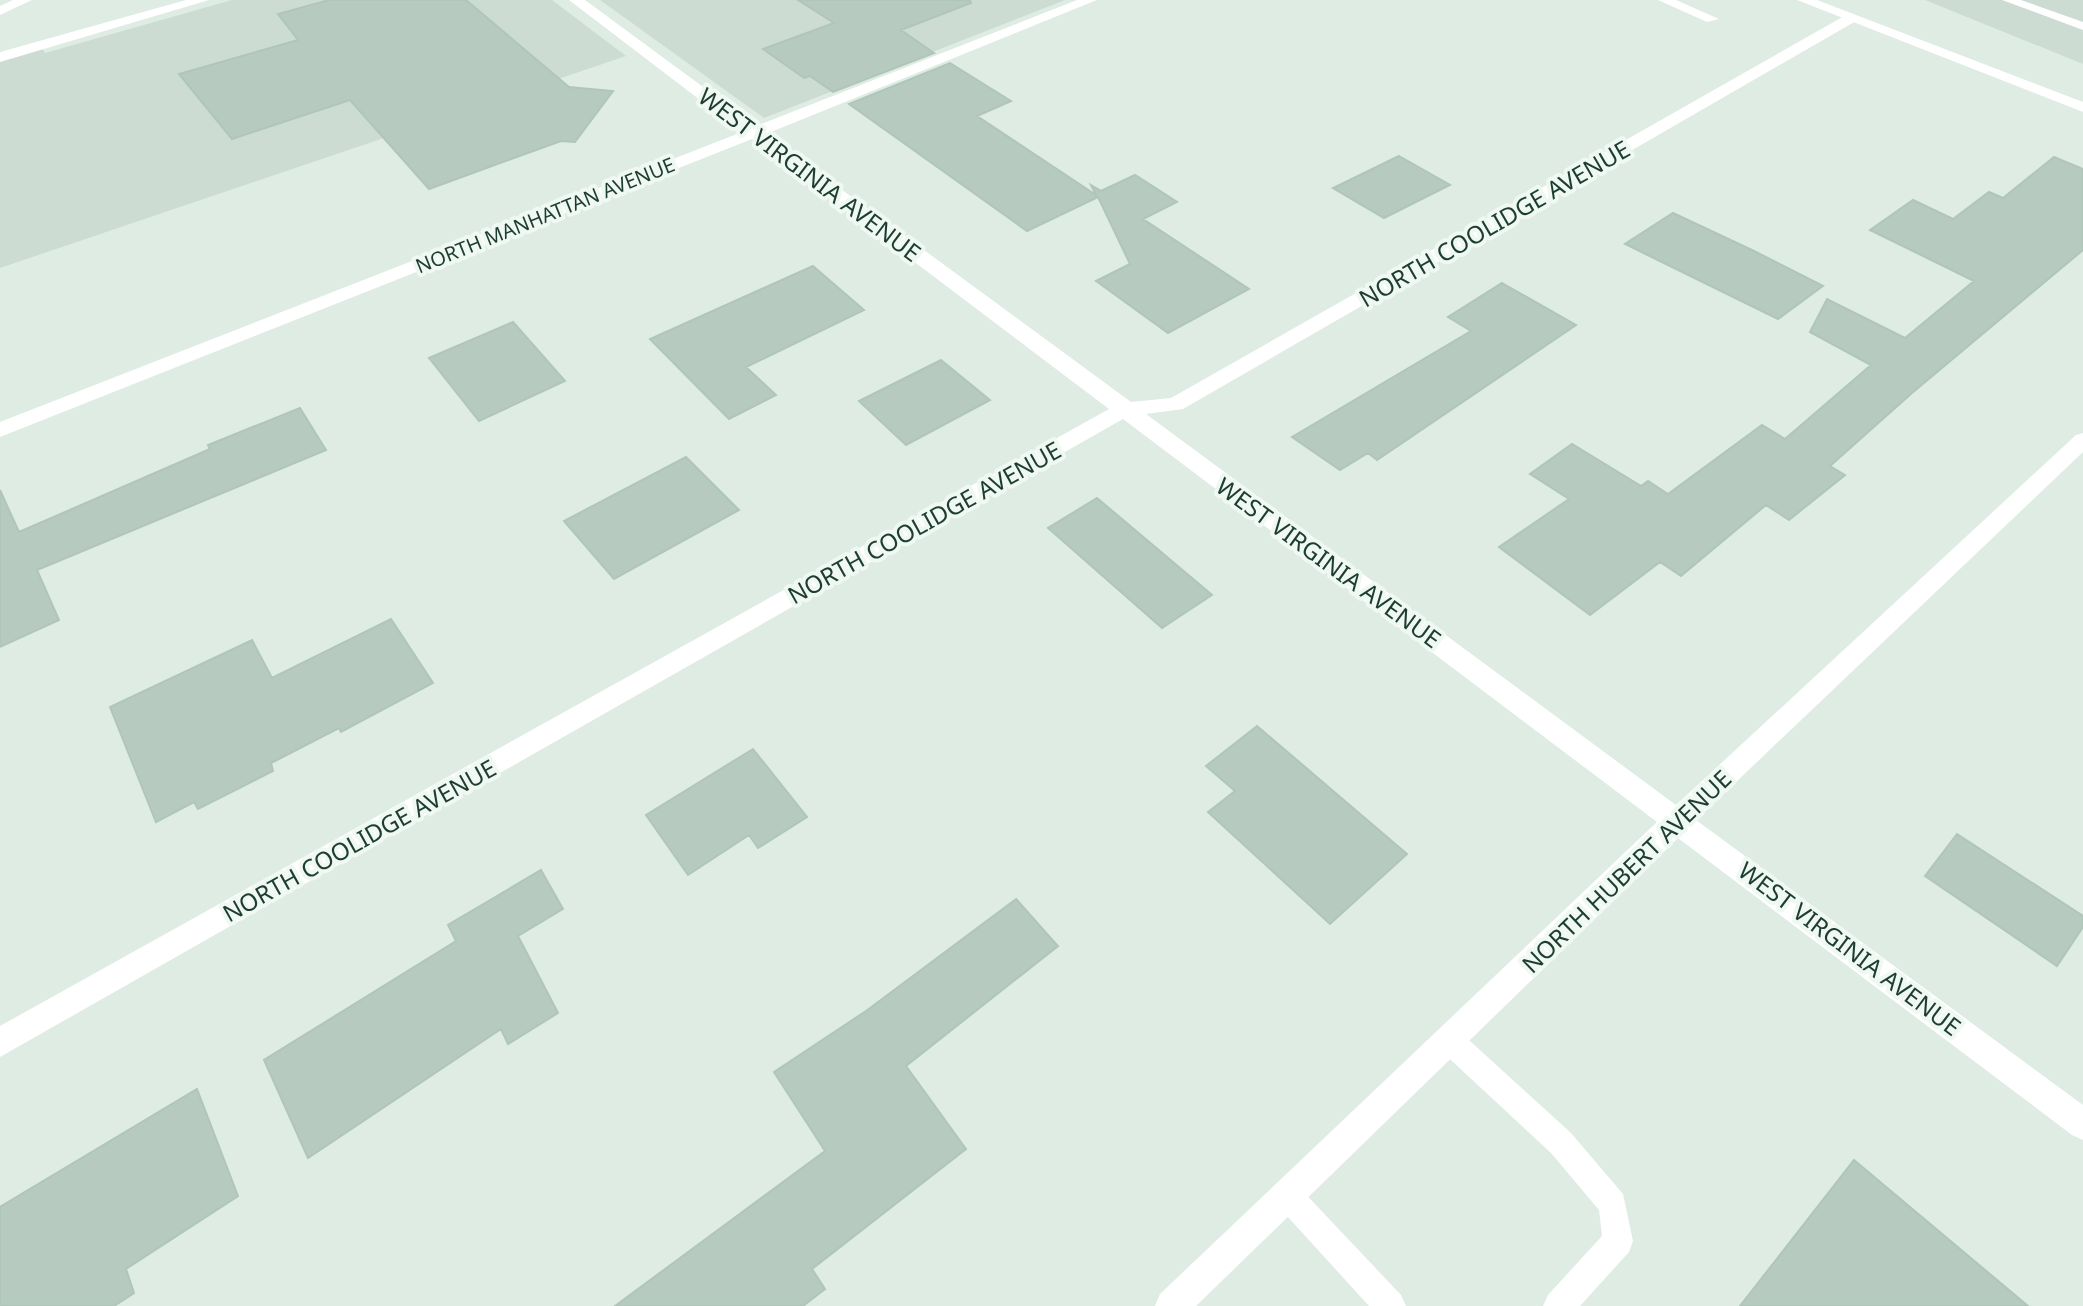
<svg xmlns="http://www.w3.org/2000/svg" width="2083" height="1306" font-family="'Noto Sans',sans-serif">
  <rect width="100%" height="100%" fill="#deece4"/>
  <path fill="#ccdcd3" d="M232 0H552L626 56 0 268V52L38 42 45 53Z
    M600 0H1065L764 118Z
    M1925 0H2083V64Z"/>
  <path fill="#b6cabf" stroke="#b0c6ba" stroke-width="2" d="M329 0H466L569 87 613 91 575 142 561 141 429 189 350 100 232 139 179 74 298 40 278 14Z
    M798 0H970L971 3 901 30 934 53 833 92 810 76 804 78 763 49 834 23Z
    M950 63 1011 101 977 116 1096 195 1091 185 1101 191 1135 175 1177 202 1143 219 1249 289 1168 333 1096 281 1130 264 1098 197 1027 231 849 104Z
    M1399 156 1450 185 1384 218 1333 188Z
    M2054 157 2083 169V250L1912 393 1830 466 1845 475 1789 520 1766 505 1681 576 1660 562 1590 615 1499 547 1569 499 1530 474 1572 444 1641 486 1648 481 1668 494 1762 425 1785 439 1871 365 1810 332 1827 299 1905 338 1974 281 1870 230 1913 200 1953 219 1989 192 2003 198Z
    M1673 213 1754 251 1823 286 1778 319 1625 244Z
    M813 266 864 310 746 367 776 395 729 419 650 339Z
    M1502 283 1576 325 1377 460 1368 453 1340 470 1292 437 1471 331 1448 317Z
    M513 322 565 381 479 421 429 358Z
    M941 360 990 400 906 445 859 401Z
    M300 408 326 450 37 570 59 620 0 647V490L19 532 210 449 208 445Z
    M686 457 739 510 614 579 564 521Z
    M1097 498 1212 595 1162 628 1048 528Z
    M391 619 433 683 341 732 339 728 271 763 273 771 198 809 194 802 156 822 110 707 252 640 272 678Z
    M1257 726 1407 854 1330 924 1208 812 1235 791 1206 766Z
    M753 749 807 817 758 848 749 835 688 875 646 815Z
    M1957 834 2083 916V927L2057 966 1925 876Z
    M541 870 563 909 518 936 558 1013 508 1044 501 1029 308 1158 264 1060 456 941 448 925Z
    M1016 899 1058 946 906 1066 966 1149 812 1269 825 1289 803 1306H615L825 1151 774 1072 866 1011Z
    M197 1089 238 1196 126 1269 134 1293 114 1306H0V1207Z
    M1854 1160 2028 1306H1740Z"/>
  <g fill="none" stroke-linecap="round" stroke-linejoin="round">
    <path fill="#fff" fill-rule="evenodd" d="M1658 0H1676L1719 19 1707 22Z
      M2002 0H2021L2083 22V30Z
      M1449 1027 1459 1031 1571 1133 1623 1194 1633 1241 1629 1252 1580 1306H1543L1548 1295 1602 1236 1599 1210 1551 1153 1439 1049 1435 1040 1439 1031Z
      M1287 1180 1297 1185 1401 1295 1406 1306H1369L1277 1205 1272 1195 1277 1185Z"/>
    <path fill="#fff" fill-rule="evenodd" d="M186 0H209L0 62V52Z
      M569 0H585L756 126 1077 0H1097L766 134 1131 402 1171 398 1846 15H1856V21L1183 409 1146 414 1676 805 2076 435 2083 433V452L1696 820 2083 1105V1140L2072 1135 1678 838 1196 1306H1155L1160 1294 1657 822 1123 419 0 1057V1026L1109 409 752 139 0 437V422L742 132Z"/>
    <path fill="#fff" fill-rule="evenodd" d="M13 0H32L0 15V6Z
      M1797 0H1817L2083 102V112Z"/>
  </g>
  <g text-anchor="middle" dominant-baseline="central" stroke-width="8" stroke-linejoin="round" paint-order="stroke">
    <g font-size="20" fill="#1d3d31" stroke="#eff8f2">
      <text transform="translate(545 215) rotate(-22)">NORTH MANHATTAN AVENUE</text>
    </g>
    <g font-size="24" fill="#1d3d31" stroke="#eff8f2">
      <text transform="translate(810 174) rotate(37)">WEST VIRGINIA AVENUE</text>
      <text transform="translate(1494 223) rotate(-30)">NORTH COOLIDGE AVENUE</text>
      <text transform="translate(924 522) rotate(-29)">NORTH COOLIDGE AVENUE</text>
      <text transform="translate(1329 562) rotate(36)">WEST VIRGINIA AVENUE</text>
      <text transform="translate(359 840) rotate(-29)">NORTH COOLIDGE AVENUE</text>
      <text transform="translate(1626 871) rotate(-44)">NORTH HUBERT AVENUE</text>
      <text transform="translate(1850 948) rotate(37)">WEST VIRGINIA AVENUE</text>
    </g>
  </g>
</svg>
